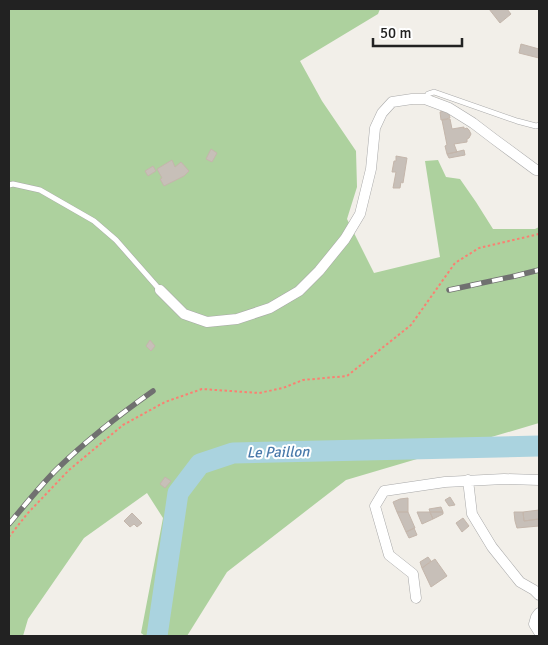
<svg xmlns="http://www.w3.org/2000/svg" width="548" height="645" font-family="Signika,sans-serif">
  <rect width="100%" height="100%" fill="#f2efe9"/>
  <path fill="#add19e" d="M9 9H380L378 14 300 61 322 101 356 151 357 187 347 219 374 273 440 257 425 161 438 160 446 177 460 179 476 202 493 229H535L539 227V423L346 480 227 572 187 636H145L141 633 163 518 147 493 84 538 28 619 23 636H9Z"/>
  <g fill="none" stroke-linecap="round" stroke-linejoin="round">
    <path stroke="#aad3df" stroke-width="21" d="M157 636 178 493 200 464 233 453 539 446"/>
  </g>
  <path fill="#c7bfb8" stroke="#c4b6ab" d="M489 9H507L511 14 500 23Z
    M521 44 539 49V58L519 53Z
    M448 110 450 118 441 120 440 112Z
    M450 119 452 129 464 127V129L467 128 469 130 471 134 469 138 467 139V142L454 144 457 152 447 154 445 146 447 145 442 120Z
    M211 149 217 153 212 162 206 159Z
    M464 150 465 155 449 158 447 154Z
    M396 156 407 158 403 183 401 182 400 188H393L396 172H392L394 161H396Z
    M172 160 175 167 181 162 189 171 184 176 164 186 160 179 162 178 157 169Z
    M153 166 156 171 148 176 145 171Z
    M150 340 155 346 151 351 146 346Z
    M165 477 171 481 165 488 160 484Z
    M450 497 455 505 449 506 445 500Z
    M408 498V512H397L393 502 400 499Z
    M441 507 443 512H430L429 509Z
    M539 510V519L524 521 523 512Z
    M397 512H408L415 528 406 532Z
    M417 512H430L433 519 422 524Z
    M430 512H443V514L433 519Z
    M514 512H523L524 521 539 519V526L517 528 515 521Z
    M132 513 142 523 137 527 134 524 130 527 124 521Z
    M463 518 469 526 462 532 456 523Z
    M414 528 417 535 409 538 406 532Z
    M428 557 431 561 422 568 420 562Z
    M435 559 447 576 431 587 422 568Z"/>
  <g fill="none" stroke-linecap="round" stroke-linejoin="round">
    <defs>
      <path id="service" d="M426 99 428 94 434 92 517 121 536 126 539 125
        M9 185 13 184 40 190 94 221 116 240 160 290"/>
      <path id="minor" d="M160 290 184 314 207 322 237 319 270 308 299 291 319 271 345 239 360 214 371 169 375 128 382 113 392 102 412 99H425L449 108 473 123 494 139 536 170H539
        M468 480 472 514 492 547 520 582 534 590 539 595
        M416 598 413 574 389 555 375 506 384 491 445 482 504 479 539 480
        M539 613 536 617 534 624 539 632"/>
    </defs>
    <use href="#service" stroke="#a9a9a9" stroke-width="6"/>
    <use href="#minor" stroke="#a9a9a9" stroke-width="11"/>
    <path stroke="#fa8072" stroke-width="2" stroke-dasharray="2.5 2.5" stroke-linecap="butt" d="M9 537 27 514 69 470 123 425 165 402 202 389 259 393 283 388 303 380 347 376 411 325 455 263 479 248 539 234"/>
    <use href="#service" stroke="#fff" stroke-width="5"/>
    <use href="#minor" stroke="#fff" stroke-width="10"/>
    <defs>
      <path id="rail" d="M449 290 515 276 539 270
        M9 524C25 505 40 486 57 469 87 440 119 415 153 391"/>
    </defs>
    <use href="#rail" stroke="#707070" stroke-width="5.5"/>
    <use href="#rail" stroke="#fff" stroke-width="4" stroke-dasharray="11" stroke-linecap="butt"/>
  </g>
  <g text-anchor="middle" dominant-baseline="central" stroke-width="4" stroke-linejoin="round" paint-order="stroke">
    <g font-size="15" font-style="italic" fill="#4a7aab" stroke="#fff">
      <text transform="translate(278 452) rotate(-1)">Le Paillon</text>
    </g>
  </g>
  <rect width="548" height="645" fill="none" stroke="#222222" stroke-width="20"/>
  <path d="M373 38v8h89v-8" fill="none" stroke="#222222" stroke-width="2.5"/>
  <text x="380" y="38" font-size="15" fill="#222222" stroke="#ffffff" stroke-width="4" paint-order="stroke">50 m</text>
</svg>
